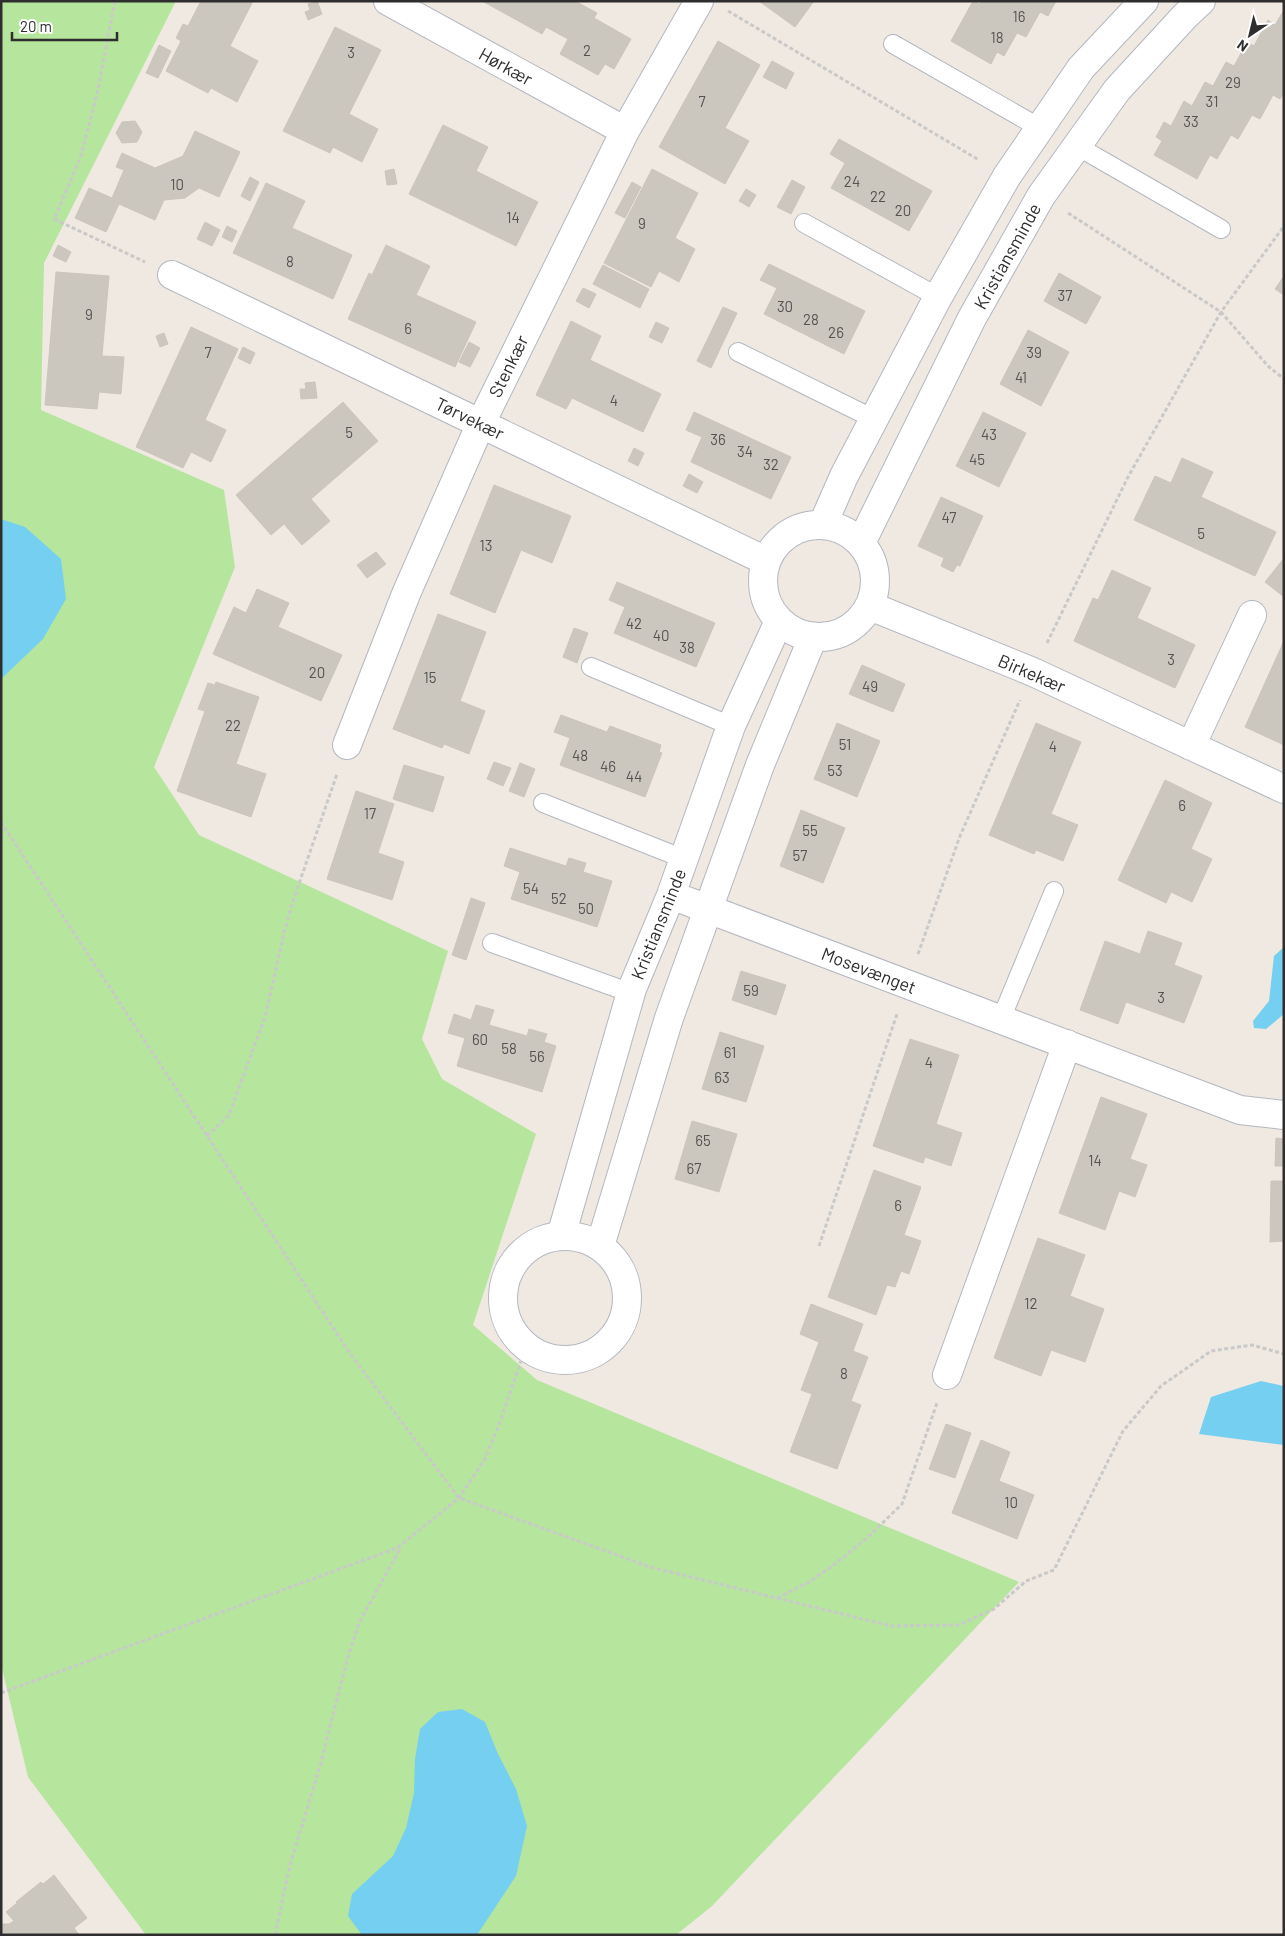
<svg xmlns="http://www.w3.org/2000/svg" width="1285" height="1936" font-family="Barlow,sans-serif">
  <rect width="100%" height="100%" fill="#efe9e1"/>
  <path fill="#b6e59e" d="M1 1H176L44 263 41 410 224 490 235 567 154 767 199 835 448 951 422 1039 442 1079 536 1134 473 1325 537 1380 1019 1582 712 1906 676 1935H146L28 1777 1 1664Z"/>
  <path fill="#75cff0" d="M1 519 25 527 61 559 66 599 43 639 1 679Z
    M1284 947V1014L1266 1029 1254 1028 1253 1021 1269 1001 1274 956Z
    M1261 1381 1284 1386V1445L1199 1434 1211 1397Z
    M462 1709 485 1722 498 1754 516 1789 527 1826 516 1876 477 1935H362L348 1916 352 1894 393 1856 406 1828 414 1793 415 1759 420 1729 438 1712Z"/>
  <path fill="#cbc7bf" stroke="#cbc5ba" d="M201 1H253L230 46 258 61 237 102 211 88 208 93 166 71 181 41 176 38 183 24 188 26Z
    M317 1 322 14 308 20 305 12 310 10 308 4Z
    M485 1H575L597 13 594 18 631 39 614 69 605 64 598 75 560 54 568 39 546 27 542 34 484 2Z
    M759 1H814L795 27Z
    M973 1 980 4 981 1H1056L1048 16 1040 12 1026 37 1017 33 1004 56 997 52 991 64 951 41Z
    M1284 10V93L1280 99 1273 95 1260 119 1252 115 1238 139 1231 135 1217 159 1210 155 1197 179 1154 155 1162 141 1156 137 1164 122 1171 126 1184 101 1192 106 1205 82 1213 86 1226 62 1234 66 1247 42 1254 46 1268 20 1275 25Z
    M335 27 381 50 349 114 378 129 362 162 333 147 330 153 283 131Z
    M718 41 760 65 725 128 749 141 725 184 659 147Z
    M159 45 171 51 158 78 146 73Z
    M772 61 794 73 786 89 763 77Z
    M135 121 142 132 137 142 122 143 116 133 122 122Z
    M443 125 488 147 476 171 538 202 516 246 409 194Z
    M195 131 240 152 219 197 199 188 185 198 164 200 155 220 119 204 106 232 75 218 89 188 112 198 124 170 116 167 122 153 155 168 183 156Z
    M839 139 932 191 909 231 831 188 845 163 830 154Z
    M394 169 397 184 387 185 385 171Z
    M652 169 698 193 675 238 695 249 679 282 659 271 651 287 604 263Z
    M250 177 259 182 250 201 241 196Z
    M792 180 805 187 791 214 777 207Z
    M632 182 641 187 625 218 615 213Z
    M266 183 305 201 292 228 352 255 333 299 233 253Z
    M746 189 756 195 749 207 739 201Z
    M205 222 220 230 212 246 197 239Z
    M227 226 237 231 232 242 222 237Z
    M58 245 71 252 66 262 53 256Z
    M386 245 430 266 416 295 476 322 455 367 348 319 369 273 372 275Z
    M769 264 865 311 844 354 764 314 777 288 760 280Z
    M603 265 649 289 640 308 593 284Z
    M56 272 109 276 102 356 124 357 121 394 99 392 97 409 45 405Z
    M1059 273 1101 297 1086 324 1044 301Z
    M1284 276V295L1275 289Z
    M583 288 596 294 589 308 576 301Z
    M723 307 737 313 711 368 697 361Z
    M571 321 601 336 590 360 661 394 643 432 572 398 566 409 536 395Z
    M656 322 669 328 662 343 649 337Z
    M191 327 238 349 205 420 226 430 211 462 191 452 183 468 136 447Z
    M1028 330 1069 352 1041 406 1000 384Z
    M164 333 168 344 160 347 156 336Z
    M469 342 480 348 470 367 459 362Z
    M243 347 255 353 250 364 238 358Z
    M315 382 317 398 301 399 300 389H306L305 383Z
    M343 402 378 441 311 499 330 521 302 545 284 524 271 535 236 495Z
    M694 412 791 457 771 499 691 462 702 437 686 430Z
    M983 412 1026 433 999 487 956 466Z
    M634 448 644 453 638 466 628 461Z
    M1182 458 1213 472 1201 497 1276 532 1255 576 1134 520 1155 476 1171 483Z
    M689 474 703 482 697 493 683 486Z
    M494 485 571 516 552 563 521 550 495 613 450 594Z
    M941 497 983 516 960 566 957 565 953 572 941 566 944 558 918 546Z
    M376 552 386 564 367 578 357 565Z
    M1284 558V597L1265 582Z
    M1112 570 1151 588 1137 618 1195 645 1175 688 1074 641 1093 598 1098 600Z
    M617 582 715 623 696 667 614 633 625 607 609 600Z
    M257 589 289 603 278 627 342 655 321 701 213 654 234 607 246 613Z
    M438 614 486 632 460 701 485 711 469 754 444 744 442 748 393 729Z
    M574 628 588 633 577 663 563 657Z
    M1284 641V745L1245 727Z
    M862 665 905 684 893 712 849 694Z
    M216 682 259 697 236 764 266 774 251 817 177 791 205 711 198 709 208 683 215 685Z
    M561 715 607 732 610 726 661 745 659 752 662 753 645 797 560 765 570 738 554 732Z
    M837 723 880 741 857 797 814 779Z
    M1036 723 1081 742 1051 814 1078 825 1063 861 1036 850 1034 854 989 835Z
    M494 762 511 768 503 786 487 779Z
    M520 763 535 769 524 797 509 791Z
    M404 765 444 777 433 812 393 799Z
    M1165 780 1212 803 1191 849 1212 859 1192 902 1171 892 1166 903 1118 880Z
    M356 791 394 804 378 853 404 862 392 900 327 879Z
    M801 810 845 828 823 883 780 866Z
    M510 848 566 866 569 858 586 863 583 872 612 881 597 927 511 899 520 872 504 866Z
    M471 898 485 903 466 960 452 955Z
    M1148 931 1182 943 1174 965 1202 976 1184 1023 1126 1002 1118 1024 1080 1010 1105 941 1140 954Z
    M741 971 786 985 776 1015 732 1000Z
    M476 1005 494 1010 489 1025 527 1036 529 1029 547 1034 544 1042 556 1046 542 1092 457 1066 465 1038 448 1033 454 1014 471 1020Z
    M720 1032 764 1046 746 1102 702 1089Z
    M910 1039 959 1055 936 1124 962 1133 951 1166 925 1157 923 1163 873 1146Z
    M1101 1097 1147 1114 1130 1159 1147 1165 1135 1197 1119 1191 1105 1230 1059 1213Z
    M692 1121 737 1134 719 1192 675 1179Z
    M1276 1138 1284 1139V1166H1275Z
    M874 1170 921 1187 904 1235 921 1241 909 1274 901 1271 895 1287 887 1285 876 1315 828 1297Z
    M1271 1181H1284V1241L1270 1242Z
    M1038 1238 1085 1255 1070 1296 1104 1309 1085 1362 1051 1350 1041 1376 994 1358Z
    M811 1304 863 1324 853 1351 868 1357 851 1401 861 1405 837 1469 790 1452 812 1394 801 1390 819 1342 800 1334Z
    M946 1424 971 1433 955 1478 929 1469Z
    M981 1440 1010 1452 999 1481 1034 1495 1017 1539 952 1513Z
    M54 1875 87 1918 74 1928 79 1935H1V1924H9L14 1921 6 1912 17 1903 16 1902 41 1882 43 1884Z"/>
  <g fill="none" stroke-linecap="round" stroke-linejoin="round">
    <defs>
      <path id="service" d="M893 44 1040 128
        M1077 146 1221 229
        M804 223 938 297
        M738 352 874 419
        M591 667 731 726
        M543 803 684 859
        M492 943 631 993
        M1001 1019 1054 891"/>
      <path id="minor" d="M388 1 625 131
        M172 275 766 561
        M823 524 844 476 938 297 1007 176 1081 68 1144 1
        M763 581a56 56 0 1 1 112 0a56 56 0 1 1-112 0Z
        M861 543 972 318 1041 196 1117 90 1185 16 1201 1
        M870 606 1033 672 1284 789
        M347 745 406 594 481 423 625 131 699 1
        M1191 746 1252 615
        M671 895 1240 1110 1284 1115
        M561 1236 632 989 671 895 731 726 779 621
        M503 1298a62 62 0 1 1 124 0a62 62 0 1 1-124 0Z
        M600 1246 669 1018 760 765 813 637
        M947 1375 1067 1044"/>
    </defs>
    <use href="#service" stroke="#b4b7c1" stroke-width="20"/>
    <use href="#minor" stroke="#b4b7c1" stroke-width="30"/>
    <path stroke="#c9c9c9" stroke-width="3" stroke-dasharray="4 2.5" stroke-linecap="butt" d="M115 1 97 94 80 159 54 219 145 262
      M728 11 979 160
      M1068 213 1221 312 1268 366 1284 379
      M1047 643 1128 477 1221 312 1284 226
      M1 822 349 1352 459 1498 650 1567 891 1626 958 1625 994 1609 1026 1581 1054 1570 1123 1431 1161 1386 1211 1351 1252 1345 1284 1354
      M918 954 960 836 1020 700
      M207 1136 229 1115 265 1017 285 929 293 901 337 774
      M819 1246 897 1014
      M777 1598 809 1582 835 1564 868 1537 902 1504 937 1403
      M1 1693 397 1548 459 1498 485 1459 500 1422 526 1346
      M275 1935 290 1865 320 1766 347 1660 359 1623 401 1547"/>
    <use href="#service" stroke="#fff" stroke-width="18"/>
    <use href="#minor" stroke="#fff" stroke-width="28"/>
  </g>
  <g text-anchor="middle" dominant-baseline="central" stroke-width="5" stroke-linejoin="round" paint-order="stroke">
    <g font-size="15" fill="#555452">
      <text x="1019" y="16">16</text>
      <text x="997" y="37">18</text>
      <text x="587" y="50">2</text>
      <text x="351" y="52">3</text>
      <text x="1233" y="82">29</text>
      <text x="702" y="101">7</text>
      <text x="1212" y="101">31</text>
      <text x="1191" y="121">33</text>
      <text x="852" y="181">24</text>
      <text x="177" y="184">10</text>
      <text x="878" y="196">22</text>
      <text x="903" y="210">20</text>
      <text x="513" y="217">14</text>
      <text x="642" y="223">9</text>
      <text x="290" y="261">8</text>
      <text x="1065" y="295">37</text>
      <text x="785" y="306">30</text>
      <text x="89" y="314">9</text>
      <text x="811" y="319">28</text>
      <text x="408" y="328">6</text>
      <text x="836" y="332">26</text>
      <text x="208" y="352">7</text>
      <text x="1034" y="352">39</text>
      <text x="1021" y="377">41</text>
      <text x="614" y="400">4</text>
      <text x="349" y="432">5</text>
      <text x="989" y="434">43</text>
      <text x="718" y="439">36</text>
      <text x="745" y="451">34</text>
      <text x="977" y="459">45</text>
      <text x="771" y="464">32</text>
      <text x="949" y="517">47</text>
      <text x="1201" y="533">5</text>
      <text x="486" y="545">13</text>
      <text x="634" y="623">42</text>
      <text x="661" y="635">40</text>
      <text x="687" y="647">38</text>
      <text x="1171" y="659">3</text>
      <text x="317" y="672">20</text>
      <text x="430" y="677">15</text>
      <text x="870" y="686">49</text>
      <text x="233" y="725">22</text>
      <text x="845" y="744">51</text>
      <text x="1053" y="746">4</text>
      <text x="580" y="755">48</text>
      <text x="608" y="766">46</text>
      <text x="835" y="770">53</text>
      <text x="634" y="776">44</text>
      <text x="1182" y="805">6</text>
      <text x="370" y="813">17</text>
      <text x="810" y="830">55</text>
      <text x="800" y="855">57</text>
      <text x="531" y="888">54</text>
      <text x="559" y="898">52</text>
      <text x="586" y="908">50</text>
      <text x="751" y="990">59</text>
      <text x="1161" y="997">3</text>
      <text x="480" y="1039">60</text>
      <text x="509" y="1048">58</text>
      <text x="730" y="1052">61</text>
      <text x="537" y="1056">56</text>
      <text x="929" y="1062">4</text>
      <text x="722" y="1077">63</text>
      <text x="703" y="1140">65</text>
      <text x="1095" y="1160">14</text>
      <text x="694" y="1168">67</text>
      <text x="898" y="1205">6</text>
      <text x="1031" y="1303">12</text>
      <text x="844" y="1373">8</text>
      <text x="1011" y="1502">10</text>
    </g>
    <g font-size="18" fill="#2e2e2e" stroke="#fff">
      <text transform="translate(506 66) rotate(29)">Hørkær</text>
      <text transform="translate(1007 256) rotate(-61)">Kristiansminde</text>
      <text transform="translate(508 366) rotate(-64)">Stenkær</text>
      <text transform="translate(470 418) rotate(26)">Tørvekær</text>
      <text transform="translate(1032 673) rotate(23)">Birkekær</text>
      <text transform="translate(658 924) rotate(-68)">Kristiansminde</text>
      <text transform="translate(869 970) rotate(21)">Mosevænget</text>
    </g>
  </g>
  <rect width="1285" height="1936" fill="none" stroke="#2e2e2e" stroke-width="5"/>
  <g transform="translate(1250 35) rotate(215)" stroke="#ffffff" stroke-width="4" paint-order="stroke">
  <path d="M0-4L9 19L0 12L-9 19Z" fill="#2e2e2e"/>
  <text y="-8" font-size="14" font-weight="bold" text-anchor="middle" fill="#2e2e2e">N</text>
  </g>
  <path d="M12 32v8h105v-8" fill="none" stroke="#2e2e2e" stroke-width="2.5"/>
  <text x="20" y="32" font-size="15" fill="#2e2e2e" stroke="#ffffff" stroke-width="4" paint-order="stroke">20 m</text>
</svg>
